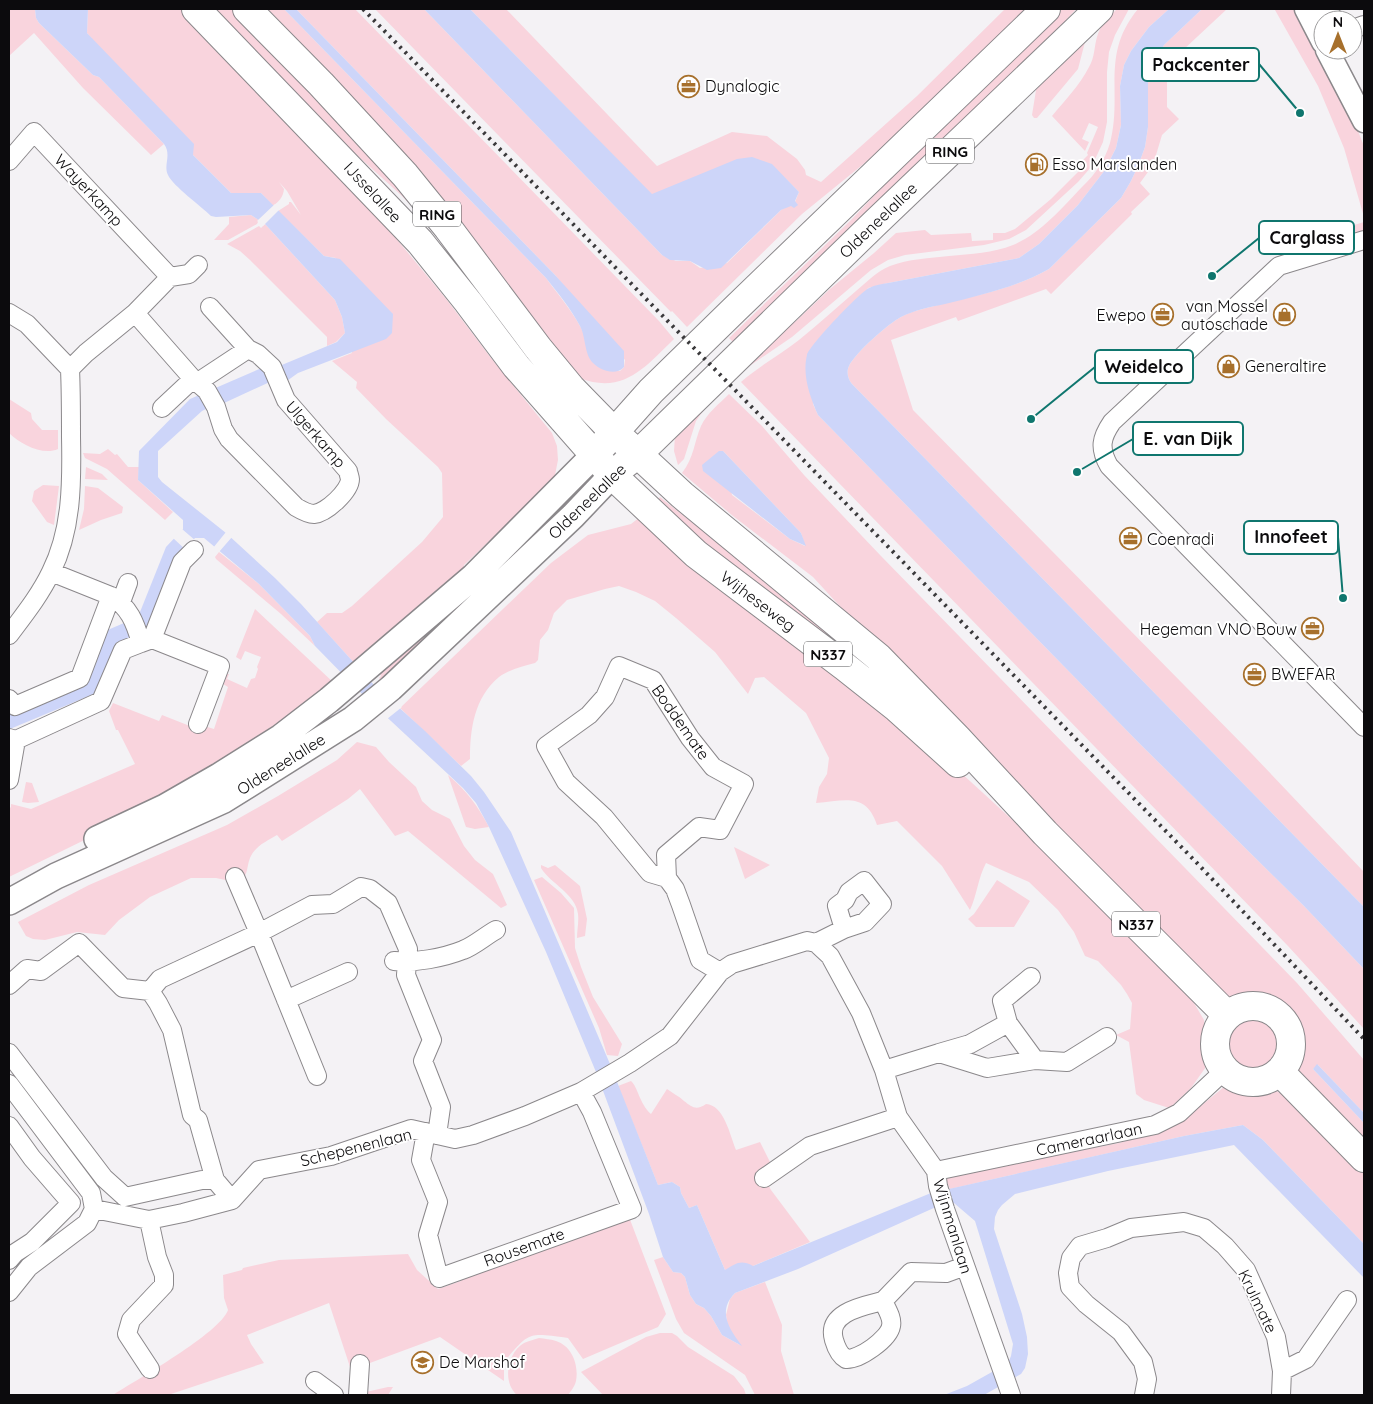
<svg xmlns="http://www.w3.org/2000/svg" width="1373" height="1404" font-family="Quicksand,sans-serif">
  <rect width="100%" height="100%" fill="#f4f2f5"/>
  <path fill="#f9d4dd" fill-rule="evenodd" d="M9 9H35L36 18 39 23 93 75 99 77 164 144 151 155 83 88 34 33 9 56Z
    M88 9H183L356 190 447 300 491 358 552 433 557 446 558 460 554 480 519 520 506 525 464 565 462 576 356 665 317 622 327 613H342L352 606 422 542 443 517 442 473 438 467 386 419 356 388 357 382 332 361 352 353 336 258 324 256 278 211 289 204V202H291L301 215 287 191 279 182 284 189C283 198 279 201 273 206L261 193H231L193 155 87 33Z
    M210 9H235L328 105 433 229 402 196 315 117Z
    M258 9H284L546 278C559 296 575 314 584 334 588 344 585 355 594 363 601 370 611 371 620 371L624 367 625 360 555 275 296 9H355L659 321 674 339C645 367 624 395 579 378Z
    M375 9H424L662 255 676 261H690L700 268 727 263 781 210 795 202 799 192 784 177 652 195 470 9H506L657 166 732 132 767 136 797 159 805 170 806 175 821 182 917 96 1005 9H1030L925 114 802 214 687 327 672 311 671 312Z
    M1059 9H1076L1035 55 737 346 729 338 851 220 947 119Z
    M1117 9H1129L1115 35 1109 52 1107 72V122L1103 142 1092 166 1078 182 1026 230 1009 239 984 245 905 255 888 260 871 270 792 337 748 367 705 408 696 421 684 459 678 465 674 451 675 436 743 363 797 320 830 289 874 253 896 233 925 230 931 235 971 233 972 241 993 240V233H1005L1015 229 1051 199 1083 167 1080 163 1088 155 1087 153 1098 127 1089 123 1082 139 1089 142 1085 151 1052 116C1065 100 1080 85 1089 67 1095 57 1094 47 1097 37 1100 25 1109 17 1117 9Z
    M1138 9H1169L1149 27 1131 51 1124 65 1120 86 1121 125 1116 148 1105 170 1078 205 1039 244 1019 258 888 283 868 288 813 404 818 415 1139 743 1303 905 1364 969V1029L1288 946 741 382C759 366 780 355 799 340 819 324 837 307 856 291 867 282 877 271 890 266 908 259 930 258 949 256 971 254 993 253 1013 245 1040 234 1062 208 1082 187 1095 175 1105 160 1110 143 1123 93 1100 55 1138 9Z
    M1202 9H1227L1167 65V107L1179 119 1162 135 1153 165 1140 183 1150 194 1131 212 1132 214 1051 294 1046 289 958 321 956 317 891 340 913 410 1252 754 1364 872V907L852 384C848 379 846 372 849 366 855 353 889 323 901 317 914 310 928 308 941 304 978 295 1016 288 1049 269L1121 198 1131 181 1138 166 1145 147 1148 127V80L1150 68 1164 45Z
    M1267 9H1297L1350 111 1364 146V217L1344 148 1318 86 1275 10Z
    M1085 42 1078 69 1037 118H1034L1032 115 1037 84Z
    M251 215 259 220 257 224 228 240H214L229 224V217Z
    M1364 222V232L1306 249 1299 246 1298 242Z
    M265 224 335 300 342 317 345 333 336 342 327 346V337L250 260 240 251 227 244 259 226 261 228Z
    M729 394 762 426 804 475 881 556 1297 983 1364 1060V1113L1318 1065 1313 1069 1364 1123V1146L1307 1082 1298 1070 1296 1055 1298 1036 1290 1018 1277 1004 1260 998H1235L1223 995 880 650 813 577 733 516 682 473C694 458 694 442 701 426 707 413 719 404 729 394ZM723 451 801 533 805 546 790 539 732 495Z
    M9 399 31 413 32 419 42 430H58V449C43 456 20 444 9 433Z
    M108 449 115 455 117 454 128 467H139L138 480 173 512 165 520 107 469 85 458 83 453 100 454Z
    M86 467 102 474 108 480 85 479Z
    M43 485 59 486 54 525 47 522 32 501 34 491Z
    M85 486 98 488 123 507 122 513 101 520 79 530 84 509Z
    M660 497 836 636 928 722 653 505Z
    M548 512 552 516 383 682 379 678 381 676 380 674 436 622Z
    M644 514 959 771 1087 888 1187 991 1204 1020 1205 1052 1208 1064 1191 1088 1171 1107 1169 1108 1144 1100 1136 1094 1129 1042 1116 1035 1130 1029 1132 1003 1127 994 1121 985 1098 961 1085 956 1074 932 1058 910 1029 882 986 863C978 878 977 895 970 910L942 866 897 821 877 825C866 792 845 801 816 803L819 787 827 774 829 758 806 713 764 677 755 678 748 694 715 652 676 618 655 601 636 592 619 586 605 589 567 600 554 613 548 630 540 640 538 660 535 663C523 666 508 670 499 677 474 698 470 729 470 759L461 766 400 708 551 563 588 535 631 524Z
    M219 552 259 584 310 636 315 646 281 614 216 559 215 557Z
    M255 609 334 683 324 693 162 802 9 877V809L11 807V804L31 809 135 764 118 730H116L109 711 113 703 159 721 162 715 200 730 204 726 214 729 228 687 220 682 226 674H229L227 679 247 688 251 679 255 678 258 669 257 667 261 657 245 651 241 660 236 657Z
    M357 742 376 747 389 762 416 787 422 801 432 810 450 819 464 846 475 860 493 874 507 905 501 908 408 831 395 836 360 789 348 799 282 841 277 835C267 841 255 846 250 858 246 869 249 873 240 883L216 878H191L150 897 119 920 105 935 77 932 45 940 33 939 26 936 18 922 89 885 227 825 278 796 337 760Z
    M448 775C467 791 477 805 489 827L475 829 466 827Z
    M26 782 32 783 39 802 28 803 22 802Z
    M734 847 770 865 745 879Z
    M541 865 548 868 555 865 580 886 587 919 585 936 577 938C577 930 579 922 578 914 576 894 551 884 541 868Z
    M542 877 561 893 574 908 575 948 581 967 593 997 622 1044 618 1056 607 1055 599 1028 534 880Z
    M997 880 1030 901 1014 927H976L968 919 974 914Z
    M1227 1043a26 26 0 1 1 52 0a26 26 0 1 1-52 0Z
    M631 1081C638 1087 639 1103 651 1114L667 1089C672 1093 679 1096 684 1101 692 1107 696 1111 706 1104 724 1105 730 1135 736 1150L760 1142 771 1164 761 1172 771 1190 810 1242 753 1266 725 1270 697 1205 689 1208 681 1193 680 1187 672 1182 658 1185 618 1086Z
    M1235 1086 1274 1090 1290 1098 1364 1171V1244L1263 1140 1243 1125 1184 1136 950 1189 945 1177 1119 1143 1156 1132 1186 1118 1224 1087Z
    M629 1217 666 1314 658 1327 583 1359 568 1338C528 1333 530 1331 504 1362V1381L440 1337 351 1370 329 1303 247 1335 251 1344 264 1363 168 1395H113C136 1380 220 1333 228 1310L224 1298 223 1275 242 1270 243 1268 279 1260 408 1254 417 1270 438 1289 461 1281V1278Z
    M663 1257 673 1272 681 1273 685 1277 690 1295 696 1304 704 1308 711 1316 722 1335 740 1345 728 1328 726 1315 730 1299 735 1293 765 1282 782 1325 781 1351 794 1395H755L745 1375 684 1333 676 1319 654 1260Z
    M660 1333H672L677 1336 688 1347 734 1376 744 1389 746 1395H603L581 1372 646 1337Z
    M539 1338C545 1339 550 1339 556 1341 572 1346 579 1365 576 1381 575 1386 571 1391 568 1395H517C502 1382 507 1353 524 1343 529 1341 535 1339 539 1338Z
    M388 1387H393L388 1395H362L366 1392Z"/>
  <path fill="#cdd5f9" d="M35 9H88L87 33 194 144 193 155 231 193H261L324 256 340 259 393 314 392 333 386 339 298 373 284 383 272 381 222 404 210 407 202 411 158 451V477L162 482 226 533 275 578 301 604 374 685 425 731 471 776 484 792 511 832 610 1064 658 1185 672 1182 680 1187 681 1193 689 1208 697 1205 725 1270C736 1264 740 1259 753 1266L931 1193 1184 1136 1243 1125 1263 1140 1364 1244V1278L1234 1145 1108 1171 1015 1194 1002 1205 998 1210 995 1217 994 1229 1022 1314 1027 1337 1028 1354 1025 1368 1021 1374 984 1395H944L967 1386 1008 1363 1011 1356 1013 1344 975 1221 954 1203 936 1207 798 1269 735 1293C717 1311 729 1329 742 1346L722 1335 711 1316 704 1308 696 1304 690 1295 685 1277 681 1273 673 1272 663 1257 649 1214 596 1072 546 952 489 827 476 803 463 788 363 695 315 646 310 636 259 584 204 538H195L181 555 151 628 116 643 96 693 10 729 9 728V705L83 681 103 632 138 617 166 547 183 529V520L138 480 139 451 190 399 264 367H277L337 342 345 333 342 317 335 300 265 224 251 215 216 217 211 216C201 206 173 186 168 175 163 165 172 155 164 144L99 77 93 75 39 23 36 18Z
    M284 9H296L555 275 624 351V367C616 376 601 371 593 363 584 354 586 337 580 326 571 309 558 293 546 278Z
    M424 9H470L652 194 737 159 752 157 772 164 799 192 795 201 798 205 794 208 791 206 781 210 721 268 707 270 690 261 670 260 662 255Z
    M1169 9H1202L1164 45 1150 68 1148 80V127L1145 147 1138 166 1131 181 1121 198 1049 269C1017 287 981 295 945 304 930 307 915 310 901 317 889 323 855 353 849 366 846 372 848 379 852 384L1364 907V969L1303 905 1139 743 818 415C810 397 802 375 807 355 808 347 860 292 869 288 875 285 882 284 888 283L1019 258 1039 244 1078 205 1105 170 1116 148 1121 125 1120 86 1124 65 1131 51 1149 27Z
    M719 451H723L801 533 806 546 790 539 703 471 702 465Z
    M1317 1064 1364 1113V1123L1313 1069Z"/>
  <path fill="#f4f2f5" d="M275 204 280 209 263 226 257 221Z
    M182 529 196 541 187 551 173 538Z
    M226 532 232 537 219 552 213 548Z
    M393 698 402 707 387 719 364 699Z"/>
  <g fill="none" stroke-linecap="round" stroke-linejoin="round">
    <defs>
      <path id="minor" d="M1353 29 1364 25
        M9 161 34 132 170 277
        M1364 240 1279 266 1112 422C1101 438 1099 448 1109 466L1364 727
        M9 313 27 324 70 369C71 391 71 414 71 437 72 483 72 530 51 572 40 595 24 615 9 635
        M135 313 193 379 207 391 216 407 223 429 229 439 296 507C301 510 308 514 314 514 326 513 350 491 350 479 350 478 348 472 348 471L286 400 272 367 258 354 248 349 210 307
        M70 369 86 353 135 313 170 277 189 274 198 265
        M198 382 248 349
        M162 408 193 379
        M51 572 111 596
        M121 602 128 583
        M152 639 182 562 194 550
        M619 666 653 680 690 738 713 767 744 784 720 830 699 827 666 855 667 878 650 873 604 817 566 782 546 746 589 715 605 697Z
        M9 699 15 706 80 678 111 596C129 607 135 622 141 643L152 639 220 666 198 724
        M9 738 16 740 101 701 123 650 141 643
        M9 780 16 740
        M235 877 259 933 317 1076
        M667 878 675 889 681 905 700 960 720 972
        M816 943 844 929 837 906 845 900 849 892 864 881 882 904 865 922 844 929
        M394 961C415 963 443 958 463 950 474 946 485 936 496 930
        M1031 977 1002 1001 1008 1023 1035 1060
        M9 985 27 969 41 971 79 943 123 988 150 991
        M286 1000 348 972
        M9 1053 104 1178 125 1197 202 1180H215
        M939 1053 970 1044 1008 1023
        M884 1070 939 1053 987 1068 1035 1060 1067 1062 1107 1037
        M9 1084 91 1193 94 1209 149 1220 183 1213 232 1200 259 1170 331 1156 411 1129 455 1139 473 1135 525 1116 581 1092 630 1063 670 1036 720 972 732 964 807 941 816 943 830 956 861 1013 884 1070 898 1117 936 1171 938 1186 945 1209 1011 1395
        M9 1126 32 1158 71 1203 32 1242 15 1253 9 1260
        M426 1132 421 1160 438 1202 428 1235 439 1278 632 1209 592 1112 581 1092
        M936 1171 1155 1125 1179 1113 1225 1070
        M764 1178 810 1146 898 1117
        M232 1200 215 1180 198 1120 192 1115 172 1030 158 1003 150 991 160 979 259 933 312 905 333 904 361 887 370 889 388 903 408 949 406 975 432 1040 423 1061 441 1107 437 1135
        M149 1220 157 1257 164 1275V1285L131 1320 127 1334 150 1369
        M9 1292 29 1267 87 1223 94 1209
        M883 1301C886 1308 893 1318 891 1326 889 1339 859 1360 846 1359 839 1355 836 1347 834 1340 826 1312 864 1306 883 1301Z
        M883 1301 911 1272 946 1273 965 1266
        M1282 1371 1306 1359 1347 1300
        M315 1381 334 1395
        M358 1395 360 1364
        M1144 1395 1147 1379 1143 1362 1121 1332 1086 1304 1070 1287 1068 1273 1071 1258 1080 1246 1107 1238 1131 1228 1184 1222 1204 1228 1225 1246 1246 1270 1276 1337 1282 1371 1281 1395"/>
      <path id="tertiary" d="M1306 9 1323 42
        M1326 9 1331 20
        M1327 50 1364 121"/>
      <path id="secondary" d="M97 839 165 807 219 776 281 737 329 700 473 577 594 455
        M9 902 56 876 224 800 353 719 391 688 573 516 612 475"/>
      <path id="primary" d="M196 9 420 242 468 302 516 366 612 475 696 554 844 666 897 708 958 763
        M247 9 321 84 405 175 448 228 538 348 571 388 614 432 682 495 878 657 957 738 1045 833 1227 1015
        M602 446 651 391 734 310 1046 9
        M625 464 638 454 873 225 1099 9
        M1215 1044a38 38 0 1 1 76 0a38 38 0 1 1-76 0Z
        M1280 1072 1364 1158"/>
    </defs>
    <use href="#minor" stroke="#8b888b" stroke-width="20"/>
    <use href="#tertiary" stroke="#8b888b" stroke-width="25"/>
    <use href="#secondary" stroke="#8b888b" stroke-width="28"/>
    <use href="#primary" stroke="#8b888b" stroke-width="30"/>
    <use href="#minor" stroke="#fff" stroke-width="18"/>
    <use href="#tertiary" stroke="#fff" stroke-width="22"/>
    <use href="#secondary" stroke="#fff" stroke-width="25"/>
    <use href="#primary" stroke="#fff" stroke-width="28"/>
    <path stroke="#3a393b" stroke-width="4" stroke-dasharray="2.5 5" stroke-linecap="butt" d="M363 9 1196 862 1364 1039"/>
  </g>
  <defs>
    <symbol id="office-ring" viewBox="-11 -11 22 22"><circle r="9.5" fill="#fff" stroke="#a7702c" stroke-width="1.5"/><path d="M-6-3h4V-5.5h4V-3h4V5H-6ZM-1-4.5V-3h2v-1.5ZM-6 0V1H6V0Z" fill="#a7702c"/></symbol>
    <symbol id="fuel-ring" viewBox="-11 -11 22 22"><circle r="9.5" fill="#fff" stroke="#a7702c" stroke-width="1.5"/><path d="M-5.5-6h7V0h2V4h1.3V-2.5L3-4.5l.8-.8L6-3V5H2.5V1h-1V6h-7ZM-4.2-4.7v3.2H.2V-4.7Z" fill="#a7702c"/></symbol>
    <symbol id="shop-ring" viewBox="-11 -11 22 22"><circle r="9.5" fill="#fff" stroke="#a7702c" stroke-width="1.5"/><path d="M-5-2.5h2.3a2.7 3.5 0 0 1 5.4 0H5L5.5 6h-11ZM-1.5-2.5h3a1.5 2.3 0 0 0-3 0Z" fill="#a7702c"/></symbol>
    <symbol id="school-ring" viewBox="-11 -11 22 22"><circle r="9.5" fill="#fff" stroke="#a7702c" stroke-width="1.5"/><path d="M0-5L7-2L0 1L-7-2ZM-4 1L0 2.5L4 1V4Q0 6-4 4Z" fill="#a7702c"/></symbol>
  </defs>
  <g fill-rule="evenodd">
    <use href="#office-ring" x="676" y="74" width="25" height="25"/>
    <use href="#fuel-ring" x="1024" y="152" width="25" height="25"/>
    <use href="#office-ring" x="1150" y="302" width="25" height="25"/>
    <use href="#shop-ring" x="1272" y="302" width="25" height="25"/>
    <use href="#shop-ring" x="1216" y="354" width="25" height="25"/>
    <use href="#office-ring" x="1118" y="526" width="25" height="25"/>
    <use href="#office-ring" x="1300" y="616" width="25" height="25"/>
    <use href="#office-ring" x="1242" y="662" width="25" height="25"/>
    <use href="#school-ring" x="410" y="1350" width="25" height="25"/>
  </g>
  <g text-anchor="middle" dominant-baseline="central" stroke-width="4" stroke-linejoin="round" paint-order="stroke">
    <g fill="#fff" stroke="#555456" stroke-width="1">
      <rect x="926" y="138.5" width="48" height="25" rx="4"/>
      <rect x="413" y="201.5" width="48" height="25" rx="4"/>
      <rect x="804" y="641.5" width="48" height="25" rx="4"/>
      <rect x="1112" y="911.5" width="48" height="25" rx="4"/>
    </g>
    <g font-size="15" font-weight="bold" fill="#0c0b0d">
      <text x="950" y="151">RING</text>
      <text x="437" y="214">RING</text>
      <text x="828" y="654">N337</text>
      <text x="1136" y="924">N337</text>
    </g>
    <g font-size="16" fill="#0c0b0d" stroke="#fff" text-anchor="start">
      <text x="705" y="86">Dynalogic</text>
      <text x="1052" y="164">Esso Marslanden</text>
      <text x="1268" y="306" text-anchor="end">van Mossel<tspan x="1268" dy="18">autoschade</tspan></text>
      <text x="1146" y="315" text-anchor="end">Ewepo</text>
      <text x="1245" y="366">Generaltire</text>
      <text x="1147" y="539">Coenradi</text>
      <text x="1297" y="629" text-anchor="end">Hegeman VNO Bouw</text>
      <text x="1271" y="674">BWEFAR</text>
      <text x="439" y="1362">De Marshof</text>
    </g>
    <g font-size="16" fill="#0c0b0d" stroke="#fff">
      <text transform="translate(89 190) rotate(47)">Wayerkamp</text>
      <text transform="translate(373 192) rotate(47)">IJsselallee</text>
      <text transform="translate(878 220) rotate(-44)">Oldeneelallee</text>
      <text transform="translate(316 434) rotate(49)">Ulgerkamp</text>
      <text transform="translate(587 501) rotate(-44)">Oldeneelallee</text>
      <text transform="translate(758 601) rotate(37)">Wijheseweg</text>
      <text transform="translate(681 722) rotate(55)">Boddemate</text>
      <text transform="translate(281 764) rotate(-32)">Oldeneelallee</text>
      <text transform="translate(1089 1139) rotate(-12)">Cameraarlaan</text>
      <text transform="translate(356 1147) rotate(-14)">Schepenenlaan</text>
      <text transform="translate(953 1226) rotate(73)">Wijnmanlaan</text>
      <text transform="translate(524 1247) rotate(-20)">Rousemate</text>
      <text transform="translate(1258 1301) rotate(64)">Krulmate</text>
    </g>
  </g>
  <path fill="none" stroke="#0f766e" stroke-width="2" d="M1300 113L1259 64M1212 276L1259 238M1031 419L1095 367M1077 472L1133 439M1343 598L1338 537"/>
  <g fill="#0f766e" stroke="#fff" stroke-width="2">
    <circle cx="1300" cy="113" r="5"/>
    <circle cx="1212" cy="276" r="5"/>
    <circle cx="1031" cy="419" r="5"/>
    <circle cx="1077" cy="472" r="5"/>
    <circle cx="1343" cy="598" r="5"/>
  </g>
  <g fill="#fff" stroke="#0f766e" stroke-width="2">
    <rect x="1142" y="48" width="117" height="33" rx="5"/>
    <rect x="1259" y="221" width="95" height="33" rx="5"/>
    <rect x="1095" y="350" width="98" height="33" rx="5"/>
    <rect x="1133" y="422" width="110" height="33" rx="5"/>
    <rect x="1244" y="521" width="94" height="33" rx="5"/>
  </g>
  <g font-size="18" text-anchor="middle" font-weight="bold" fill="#0c0b0d">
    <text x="1201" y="71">Packcenter</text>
    <text x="1307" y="244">Carglass</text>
    <text x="1144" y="373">Weidelco</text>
    <text x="1188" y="445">E. van Dijk</text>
    <text x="1291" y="543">Innofeet</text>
  </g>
  <rect width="1373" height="1404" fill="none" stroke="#0c0b0d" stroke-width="20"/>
  <g transform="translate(1338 35)"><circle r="24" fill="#ffffff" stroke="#9e9d9e"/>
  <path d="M0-4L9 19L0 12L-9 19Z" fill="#a7702c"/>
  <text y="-8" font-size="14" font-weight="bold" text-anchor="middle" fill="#0c0b0d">N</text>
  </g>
</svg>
